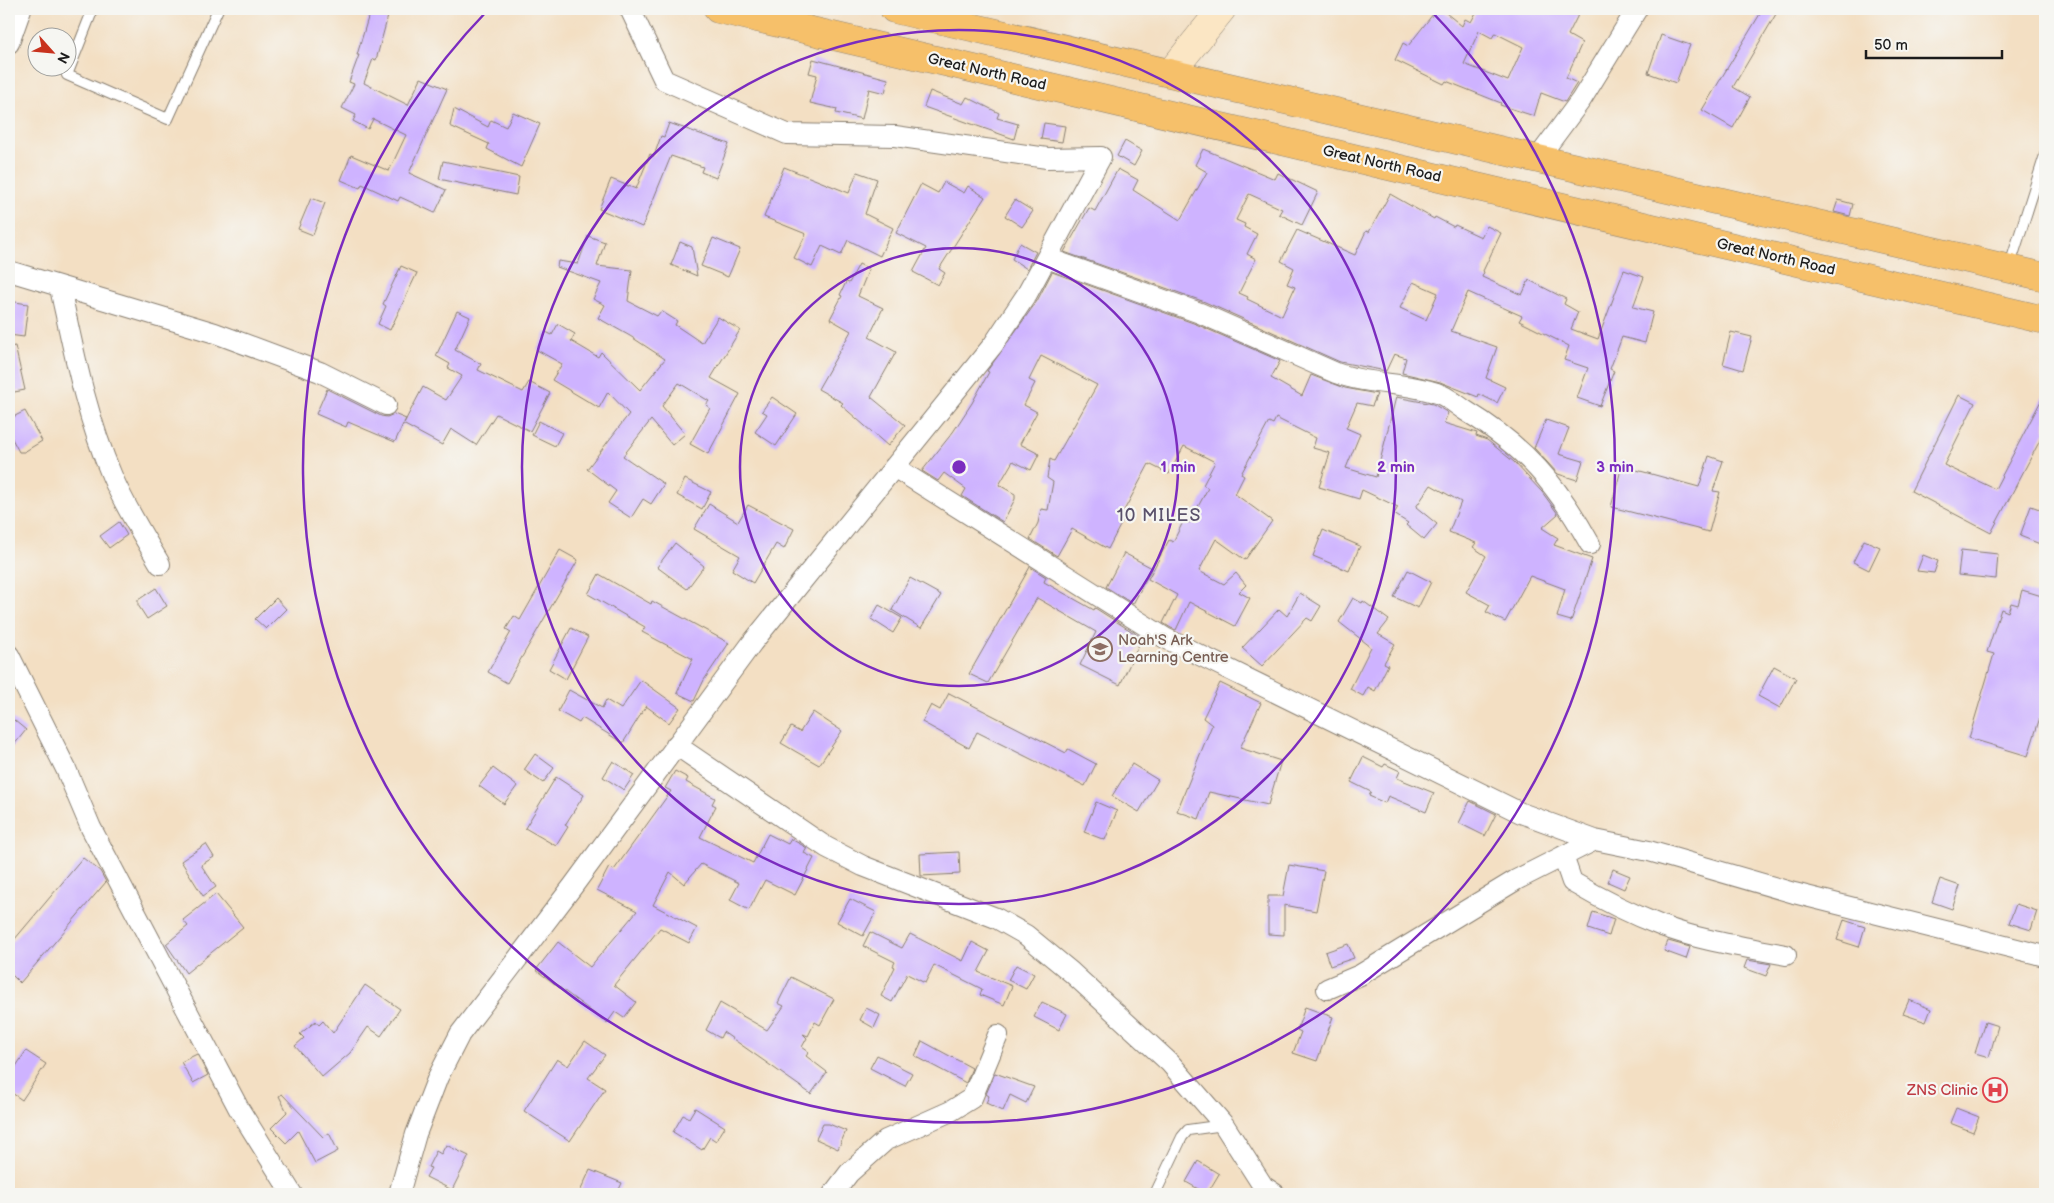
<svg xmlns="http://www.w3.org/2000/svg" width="2054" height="1203" font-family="'Balsamiq Sans',sans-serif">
  <rect width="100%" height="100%" fill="#f6f6f2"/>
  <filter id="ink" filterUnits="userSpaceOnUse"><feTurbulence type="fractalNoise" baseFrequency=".02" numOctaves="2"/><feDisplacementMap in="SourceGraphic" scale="10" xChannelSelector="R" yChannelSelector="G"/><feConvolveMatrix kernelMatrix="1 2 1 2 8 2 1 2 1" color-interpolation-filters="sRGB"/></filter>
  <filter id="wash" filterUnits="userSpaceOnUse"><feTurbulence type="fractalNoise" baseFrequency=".0096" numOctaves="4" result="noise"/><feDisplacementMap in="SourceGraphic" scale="20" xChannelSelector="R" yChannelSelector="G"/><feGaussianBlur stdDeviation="1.12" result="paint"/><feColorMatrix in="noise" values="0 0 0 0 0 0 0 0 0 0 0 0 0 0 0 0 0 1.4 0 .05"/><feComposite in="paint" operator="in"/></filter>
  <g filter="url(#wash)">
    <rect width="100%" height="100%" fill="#f3dfc3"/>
    <g id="blocks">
      <path fill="#ceb3ff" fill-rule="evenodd" d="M1437 9H1441L1462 26 1465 19 1471 22 1478 9H1581L1568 35 1582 43 1566 78 1577 83 1565 102 1541 93 1534 116 1500 105 1501 103 1446 81 1444 84 1395 60 1403 43 1408 46ZM1479 31 1492 38 1495 33 1523 47 1508 81 1464 64Z
        M1763 9H1779L1733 87 1750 97 1733 128 1702 110Z
        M370 11 388 16 376 60 373 59 364 83 408 105 421 78 447 89 409 173 446 190 435 213 400 197 398 201 362 184 360 188 341 180 351 155 389 171 406 135 373 119 368 129 353 121 356 115 342 108 354 84 349 82 359 55H357Z
        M1661 35 1690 45 1676 83 1648 73Z
        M813 59 888 79 885 93 869 89 862 119 836 113 837 109 810 103 817 75 809 73Z
        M930 91 963 104 967 97 999 113 997 118 1018 124 1014 139 924 107Z
        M454 109 488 127 491 120 506 127 513 112 540 124 521 167 487 149 489 144 450 126Z
        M669 123 729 144 716 178 701 172 703 167 671 156 642 227 599 209 611 179 636 189 650 154 654 156 661 136 664 137Z
        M1044 123 1065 126 1062 142 1041 139Z
        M1125 141 1142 151 1134 166 1117 156Z
        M1203 149 1275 179 1278 173 1318 192 1302 225 1279 214 1282 209 1249 194 1236 220 1245 224 1244 227 1257 234 1247 254 1256 259 1239 293 1248 297 1247 299 1282 316 1295 287 1287 284 1294 268 1281 261 1297 230 1355 255 1366 231 1369 232 1390 194 1434 219 1435 217 1454 227 1455 225 1481 237 1487 226 1501 233 1483 271 1484 272 1482 277 1522 295 1529 280 1566 299 1564 304 1578 312 1571 329 1598 339 1624 270 1644 277 1633 307 1653 312 1645 343 1622 337 1610 369 1614 371 1600 406 1577 398 1588 368 1564 360 1569 346 1519 321 1522 316 1468 292 1451 331 1497 347 1486 378 1505 387 1497 403 1479 394 1478 397 1440 382 1402 373 1406 358 1394 354 1386 371 1340 362 1205 302 1064 252 1089 208 1095 211 1118 169 1138 180 1133 190 1180 220 1207 172 1195 165ZM1413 282 1438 293 1426 320 1400 308Z
        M443 161 519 177 516 195 439 179Z
        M784 167 849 193 857 172 877 179 865 214 893 228 880 256 848 240 841 255 822 246 812 267 794 258 806 234 764 217Z
        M944 182 964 193 968 186 985 197 939 269 945 273 938 285 913 272 926 248 896 233 921 184 938 193Z
        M311 198 325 203 313 235 298 229Z
        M1015 200 1033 211 1022 227 1005 216Z
        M1838 200 1853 204 1850 216 1834 212Z
        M588 236 605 242 597 266 632 270 628 301 657 316 661 311 677 321 675 325 702 343 718 317 740 330 711 378 740 394 708 454 690 444 710 408 706 405 709 401 679 383 662 406 685 434 672 445 651 420 623 456 664 484 651 504 643 499 631 518 608 503 616 491 587 469 629 414 608 392 599 408 552 380 562 364 537 350 546 332 552 335 558 324 575 334 571 341 598 357 601 352 640 390 665 359 630 336 598 318 605 305 593 299 601 283 557 267 558 261 578 264Z
        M713 238 740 249 728 277 701 266Z
        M680 242 692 247 697 276 671 265Z
        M1020 243 1036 252 1027 269 1012 259Z
        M859 264 869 269 858 296 883 308 869 337 896 352 871 397 905 425 888 446 841 405 843 403 818 389 851 331 830 319 842 296 840 295 846 282 849 283Z
        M401 266 417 273 390 330 378 324 386 306 383 304Z
        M1052 272 1196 324 1280 361 1271 378 1302 396 1311 375 1345 388 1377 394 1372 406 1357 403 1346 428 1360 434 1346 468 1376 477 1396 397 1433 404 1445 411 1448 413 1444 423 1477 433 1476 436 1487 440 1514 462 1542 492 1558 514 1542 528 1558 538 1554 545 1592 559 1571 621 1557 617 1565 589 1530 576 1505 622 1486 612 1490 605 1466 592 1486 556 1473 547 1476 543 1449 532 1461 502 1431 485 1416 507 1437 524 1424 540 1406 525 1408 523 1394 514 1398 507 1362 490 1359 499 1319 487 1330 453 1313 448 1316 438 1276 418 1273 424 1269 422 1241 474 1244 476 1235 494 1272 521 1245 560 1216 539 1199 571 1224 584 1236 573 1246 585 1239 592 1250 598 1235 626 1189 602 1176 630 1171 628 1163 623 1177 595 1148 579 1169 540 1173 542 1184 520 1189 523 1193 516 1208 488 1203 485 1215 462 1184 446 1169 474 1149 464 1120 518 1123 520 1108 549 1072 529 1057 556 1030 539 1038 523 1041 509 1048 510 1053 482 1047 478 1050 459 1054 461 1097 385 1041 356 1029 380 1035 383 1024 405 1037 412 1020 444 1039 454 1031 470 1013 461 999 485 1015 494V499L1003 522 962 496 966 489 944 473 938 481 922 471 953 432 972 403 989 372 987 371 1037 301Z
        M9 301 28 304 24 337 9 335Z
        M457 311 470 317 455 350 481 364 478 370 523 392 529 382 550 393 530 431 496 414 476 445 451 429 442 445 403 424 395 442 348 422 346 427 316 414 327 389 381 416 387 417 394 414 406 419 404 423 423 387 446 400 462 376 448 368 450 364 436 356Z
        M1731 332 1752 337 1743 370 1723 364Z
        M15 346 25 390 9 393V347Z
        M2045 393V431L1991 533 1911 491 1959 395 1975 403 1944 465 1995 489Z
        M772 397 797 414 776 446 755 432 767 414 762 411Z
        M25 411 42 441 24 452H19L9 433V419Z
        M1546 420 1569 428 1559 454 1583 461 1577 480 1558 474 1534 448Z
        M539 421 562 433 555 446 532 435Z
        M1709 456 1723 461 1713 491 1720 492 1709 532 1611 507 1622 466 1699 487Z
        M685 479 711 492 702 509 677 495Z
        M709 504 738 522 748 505 794 529 784 549 776 544 753 583 732 570 740 556 694 529Z
        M2031 506 2045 511V546L2020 536Z
        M119 522 127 535 109 548 100 536Z
        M1323 530 1360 546 1349 571 1313 556Z
        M1864 540 1880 547 1869 570 1853 562Z
        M675 543 704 566 687 589 657 567Z
        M560 550 578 560 507 683 488 672 511 632 506 629 514 616 520 620Z
        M1961 550 1998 554 1996 579 1958 575Z
        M1124 553 1152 568 1133 604 1106 587Z
        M1923 555 1938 561 1934 573 1917 571Z
        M1030 567 1046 577 1044 582 1094 610 1095 608 1142 638 1120 685 1080 665 1096 632 1037 598 988 683 969 674Z
        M1408 570 1431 582 1418 608 1394 597Z
        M599 574 651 604 652 601 729 643 704 680 694 701 677 693 693 659 642 632 645 627 588 594Z
        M910 578 941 595 921 628 892 610Z
        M156 588 167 606 147 619 138 605V600Z
        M2022 590 2045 597V701L2028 756 1969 738 1994 654 1987 652 2001 609 2008 612 2011 603 2018 605Z
        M1300 593 1321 606 1312 621 1307 618 1262 666 1242 648 1279 609 1287 616Z
        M276 598 286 609 266 629 255 619Z
        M1353 598 1362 603 1363 601 1389 620 1378 634 1395 644 1384 663 1388 665 1375 691 1368 687 1363 696 1350 689 1371 647 1339 622Z
        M879 605 902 618 893 633 871 619Z
        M571 628 588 637 566 679 549 669Z
        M1774 666 1796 678 1780 708 1758 696Z
        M641 680 680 708 669 723 646 706 623 743 582 718 579 723 558 711 569 690 602 708 606 700 621 709Z
        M1220 683 1261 703 1240 748 1281 761 1268 805 1209 792 1199 819 1177 811 1212 725 1203 718Z
        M949 693 1066 753 1068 749 1096 764 1085 786 977 732 969 748 922 722 931 705 940 710Z
        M813 712 842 731 819 765 781 743 791 727 800 732Z
        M9 716 26 730 9 751Z
        M535 754 554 768 543 783 524 770Z
        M1363 757 1383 767 1385 764 1400 771 1397 778 1434 793 1426 812 1388 796 1385 803 1369 796 1371 792 1351 782Z
        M613 761 634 775 624 790 603 777Z
        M1132 764 1158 780 1139 812 1112 796Z
        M493 768 517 786 504 804 479 786Z
        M675 771 688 778 686 782 715 798 712 804 716 806 700 837 753 863 768 834 788 844 791 839 802 845 807 848 804 853 814 858 795 895 765 880 749 910 730 900 739 883 701 864 684 884 670 872 653 905 697 928 689 943 660 928 614 985 636 1002 624 1018 615 1012 607 1023 536 970 558 942 590 967 637 911 597 890 609 867 614 870 671 791 665 788Z
        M556 777 584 795 565 825 568 827 556 846 525 828Z
        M1470 801 1496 814 1485 836 1459 823Z
        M1096 802 1117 811 1105 840 1084 832Z
        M206 844 214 857 201 865 216 887 203 896 181 861Z
        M959 852 960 874 921 876 920 854Z
        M83 858 100 871 106 882 20 983 9 972V946Z
        M1289 865 1324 871 1316 911 1284 905V935L1268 934V896H1283Z
        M1613 869 1630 876 1624 889 1608 882Z
        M1940 879 1960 886 1952 909 1932 902Z
        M216 894 243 927 186 973 166 944 188 926 183 920Z
        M850 899 876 912 863 936 837 922Z
        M2016 904 2037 911 2031 930 2009 923Z
        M1593 912 1614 919 1609 936 1588 929Z
        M1844 920 1865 927 1859 947 1837 940Z
        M870 932 902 948 910 934 963 961 972 942 989 951 978 972 1012 986 1004 1005 980 995 982 989 934 965 925 983 907 974 892 1002 881 996 895 967 893 966 895 962 863 946Z
        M1668 941 1690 947 1686 959 1664 951Z
        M1348 944 1354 958 1330 966 1325 952Z
        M1747 960 1771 964 1766 976 1744 968Z
        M1016 965 1034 974 1026 989 1008 980Z
        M791 977 834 999 820 1025 815 1022 808 1036 803 1034 807 1038 802 1047 809 1052 806 1056 827 1072 811 1094 723 1032 720 1038 706 1030 720 1003 767 1030 784 1006 778 1003Z
        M365 985 400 1009 381 1036 368 1027 350 1053 322 1077 295 1046 304 1038 300 1034 316 1021 319 1025 323 1021 333 1033Z
        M1909 1000 1931 1009 1926 1022 1903 1014Z
        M1042 1002 1067 1014 1059 1030 1034 1017Z
        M1305 1007 1333 1017 1317 1061 1293 1053 1301 1032 1297 1030Z
        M866 1008 880 1015 874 1028 860 1020Z
        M1985 1022 1998 1026 1989 1057 1975 1053Z
        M585 1041 605 1055 588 1078 605 1089 570 1141 524 1111 557 1059 568 1066Z
        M922 1041 972 1068 966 1083 915 1056Z
        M26 1051 46 1064 22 1100 9 1091V1077Z
        M197 1054 208 1075 193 1083 181 1062Z
        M877 1055 912 1073 905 1086 870 1068Z
        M995 1073 1034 1087 1026 1103 1010 1095 1003 1111 986 1103 989 1096 986 1094Z
        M282 1094 323 1137 329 1133 338 1151 315 1163 298 1131 286 1143 271 1128 287 1112 279 1096Z
        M695 1108 725 1127 716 1141 710 1137 702 1150 673 1132 683 1115 689 1118Z
        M1956 1108 1979 1117 1973 1132 1950 1123Z
        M823 1124H829L846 1131 838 1149 816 1139Z
        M446 1145 469 1156 452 1190 426 1177 431 1168 428 1167 436 1151 441 1154Z
        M1198 1161 1219 1174 1207 1194 1186 1182Z
        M590 1170 622 1183 617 1194H579Z"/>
    </g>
  </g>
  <g filter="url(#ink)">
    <use href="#blocks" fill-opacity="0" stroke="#887e70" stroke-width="1"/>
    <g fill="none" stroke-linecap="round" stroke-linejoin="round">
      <defs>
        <path id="lane" d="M93 9 67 75 168 119 218 9
          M2009 268 2045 155
          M1155 1194 1182 1137 1188 1130 1224 1125"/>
        <path id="street" d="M9 43 21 9
          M1538 158 1581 100 1637 9
          M1047 258 1200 313 1336 373C1369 385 1404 382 1437 393 1447 396 1457 405 1466 411 1525 447 1557 484 1590 544
          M9 271 215 333 320 372 386 405
          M60 288C74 352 86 416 112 476 125 507 143 535 160 564
          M894 467 1165 638 1521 813 1595 840 1649 851 1794 893 2045 956
          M9 655 66 769 91 828 239 1109 292 1194
          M676 745 826 847 863 866 996 918 1026 935 1071 972 1170 1063 1224 1125 1263 1186 1275 1194
          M1563 856 1572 882C1601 899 1631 914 1662 926 1701 941 1745 947 1786 955
          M1327 989 1360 975 1516 880 1595 840
          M399 1194 416 1134 438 1077 460 1034 573 886 752 643 993 345 1027 294 1101 157 1047 158 895 136 787 134 664 80 630 9
          M833 1194 849 1173 886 1140 951 1111 972 1098 998 1035"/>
        <path id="secondary" d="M1171 72 1222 9"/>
        <path id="highway" d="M718 9 2045 320
          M894 9 2045 277"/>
      </defs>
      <use href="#lane" stroke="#887e70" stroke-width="12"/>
      <use href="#street" stroke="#887e70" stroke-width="22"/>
      <use href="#secondary" stroke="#887e70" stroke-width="29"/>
      <use href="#highway" stroke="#887e70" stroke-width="29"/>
      <use href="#lane" stroke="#fff" stroke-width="10"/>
      <use href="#street" stroke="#fff" stroke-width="20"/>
      <use href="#secondary" stroke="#fbe6c4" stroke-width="28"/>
      <use href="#highway" stroke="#f6c06b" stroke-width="28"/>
    </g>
  </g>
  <g fill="none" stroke="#7b2cbf" stroke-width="2.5">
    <circle cx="959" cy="467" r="219"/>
    <circle cx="959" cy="467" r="437"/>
    <path d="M1431 11A656 656 0 1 1 487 11"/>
  </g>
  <defs>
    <symbol id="school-ring" viewBox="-11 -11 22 22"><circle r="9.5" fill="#f6f6f2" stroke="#8d6e63" stroke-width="1.5"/><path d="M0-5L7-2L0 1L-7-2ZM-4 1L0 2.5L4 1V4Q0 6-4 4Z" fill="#8d6e63"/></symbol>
    <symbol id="hospital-ring" viewBox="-11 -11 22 22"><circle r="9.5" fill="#f6f6f2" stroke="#e0444e" stroke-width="1.5"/><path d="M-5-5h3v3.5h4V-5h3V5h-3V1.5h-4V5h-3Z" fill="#e0444e"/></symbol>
  </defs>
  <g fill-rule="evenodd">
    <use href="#school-ring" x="1086" y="635" width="28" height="28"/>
    <use href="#hospital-ring" x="1981" y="1076" width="28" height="28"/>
  </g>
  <g text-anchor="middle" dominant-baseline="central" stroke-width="4.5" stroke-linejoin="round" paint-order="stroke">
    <g font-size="15" fill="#1c1c1c" stroke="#f6f6f2">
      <text transform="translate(987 72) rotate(13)">Great North Road</text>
      <text transform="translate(1382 164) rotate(13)">Great North Road</text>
      <text transform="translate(1776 257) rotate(13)">Great North Road</text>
    </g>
    <g font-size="15" fill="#785e54" stroke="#f6f6f2" text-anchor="start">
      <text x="1118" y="640">Noah'S Ark<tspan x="1118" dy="17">Learning Centre</tspan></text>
    </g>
    <g font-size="15" fill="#be3a42" stroke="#f6f6f2" text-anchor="end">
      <text x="1978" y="1090">ZNS Clinic</text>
    </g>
    <g font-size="18" letter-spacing="1" fill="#5a516b" stroke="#f6f6f2">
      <text x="1159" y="515">10 MILES</text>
    </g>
  </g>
  <circle cx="959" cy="467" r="8" fill="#7b2cbf" stroke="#f6f6f2" stroke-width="2.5"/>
  <g font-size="15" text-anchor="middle" font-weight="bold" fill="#7b2cbf" stroke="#f6f6f2" stroke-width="4.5" stroke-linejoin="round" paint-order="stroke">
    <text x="1178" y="472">1 min</text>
    <text x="1396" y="472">2 min</text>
    <text x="1615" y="472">3 min</text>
  </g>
  <rect width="2054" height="1203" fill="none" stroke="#f6f6f2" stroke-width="30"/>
  <g transform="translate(52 52) rotate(117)"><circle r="24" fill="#f6f6f2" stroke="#9f9f9c"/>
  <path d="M0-4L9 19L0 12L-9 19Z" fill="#c8321e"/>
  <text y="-8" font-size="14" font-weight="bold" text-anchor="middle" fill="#1c1c1c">N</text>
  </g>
  <path d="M1866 50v8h136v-8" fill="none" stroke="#1c1c1c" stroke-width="2.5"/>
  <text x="1874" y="50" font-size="15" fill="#1c1c1c" stroke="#f6f6f2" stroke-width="4" paint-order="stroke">50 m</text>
</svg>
